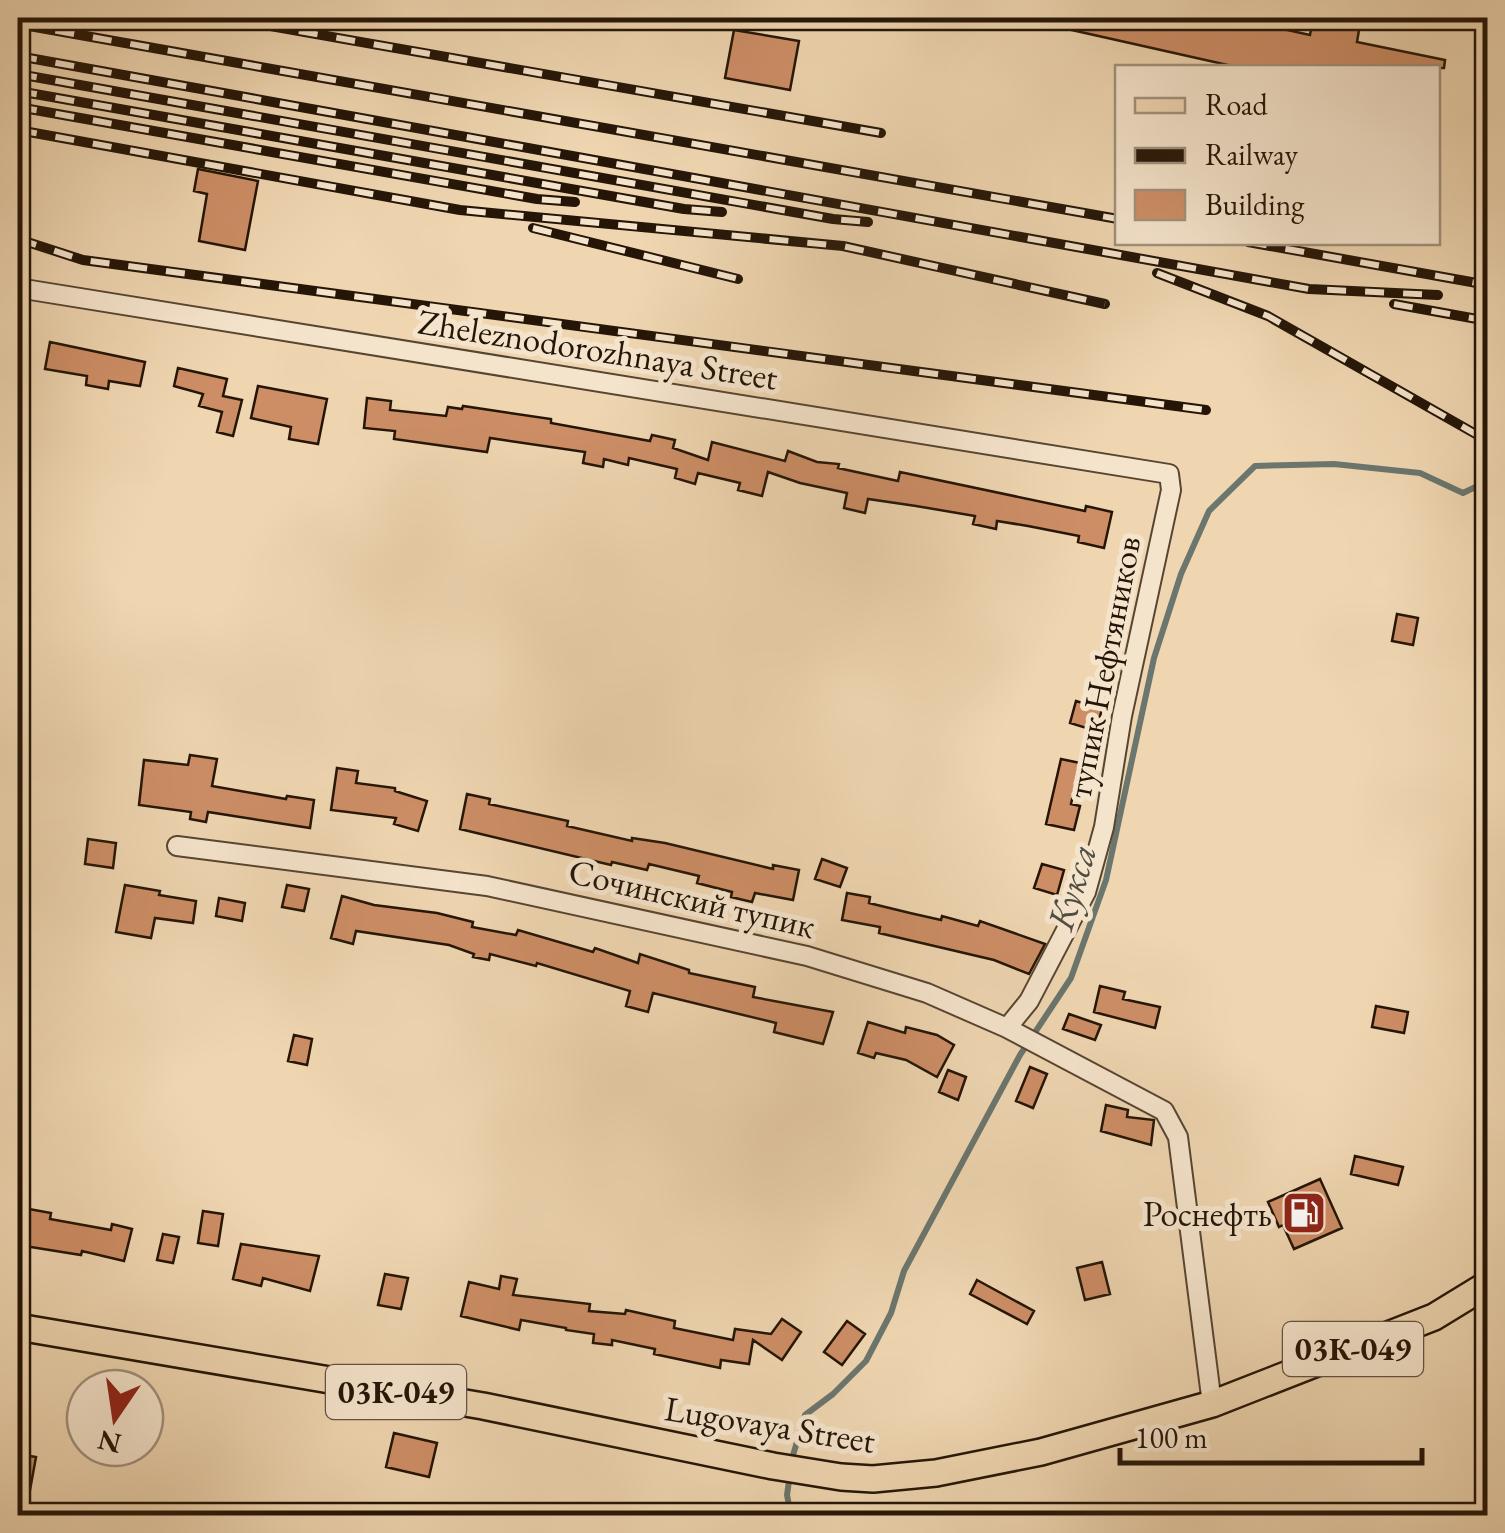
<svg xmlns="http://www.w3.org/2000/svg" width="1505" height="1533" font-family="'EB Garamond',serif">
  <rect width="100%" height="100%" fill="#efd6b1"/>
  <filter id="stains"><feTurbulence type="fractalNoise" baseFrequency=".002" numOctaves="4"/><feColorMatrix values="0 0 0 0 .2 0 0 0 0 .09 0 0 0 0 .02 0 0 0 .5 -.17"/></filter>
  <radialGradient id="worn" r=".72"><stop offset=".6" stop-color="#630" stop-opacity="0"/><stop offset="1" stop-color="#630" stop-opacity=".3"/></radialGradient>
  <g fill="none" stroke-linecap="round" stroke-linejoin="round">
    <path stroke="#6b766e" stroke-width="6" d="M791 1462 805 1415 833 1394 866 1361 891 1313 904 1271 1020 1055 1071 978 1106 880 1154 658 1181 574 1209 511 1255 466 1334 464 1420 473 1463 493 1488 481
      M790 1474 787 1495 791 1516"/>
  </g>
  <path fill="#cd8e66" stroke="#241507" stroke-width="2.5" d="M1046 18H1232L1310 35 1313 18H1361L1357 42 1445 60 1444 68H1241L1045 24Z
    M734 30 799 41 790 90 725 78Z
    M198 169 258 181 245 250 199 241 207 194 194 191Z
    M50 342 145 362 140 386 109 381 108 389 86 385 87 376 45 369Z
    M178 368 227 379 223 396 242 400 233 436 217 432 222 412 199 406 203 394 174 386Z
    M258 386 327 399 318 444 289 439 291 427 251 418Z
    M367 398 391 401 390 410 446 416 448 407 462 409 463 406 551 419V423L650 441 652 435 675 440 673 448 708 460 712 442 785 461 788 451 817 462 839 464 838 468 898 481 900 472 1085 511 1086 506 1112 512 1104 548 1078 542 1079 536 1028 526 997 521 996 529 973 524 975 516 916 506 868 499 865 513 844 508 847 493 800 483 768 472 762 496 738 490 740 483 698 473 695 484 675 478 677 469 629 458 628 465 604 459 603 467 583 463 585 452 490 438 487 452 394 439 395 431 364 428Z
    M1397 614 1418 618 1413 645 1392 641Z
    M1076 701 1102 709 1096 731 1070 723Z
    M190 755 217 759 212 786 286 799 287 796 314 800 310 828 208 812 206 822 190 819 191 812 139 805 144 760 188 765Z
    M1061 759 1080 763 1071 804 1080 806 1074 830 1046 824Z
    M337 768 358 771 356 783 395 788V791L427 801 418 831 394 824 396 818 331 810Z
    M467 794 490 799 489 804 568 821 567 826 632 841V838L665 843 773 869V865L799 870 793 900 755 893 752 902 731 897 732 892 697 883 699 876 649 864 647 870 612 862 611 865 460 829Z
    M88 839 116 843 113 868 85 864Z
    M822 859 847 868 840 887 815 879Z
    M1042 864 1064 870 1057 895 1034 888Z
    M125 885 160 891 159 895 196 901 193 923 155 918 151 938 116 932Z
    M287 885 309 889 304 911 282 907Z
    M847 893 870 897 869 903 910 913 941 920 942 916 978 926 980 921 1045 944 1029 974 994 960 879 933 880 927 842 920Z
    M342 896 374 905 437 913 473 922 472 927 516 935 518 930 593 952 595 948 638 963 640 954 689 970V973L755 987 753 997 833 1012 823 1044 774 1032 776 1023 653 993 648 1012 626 1006 630 991 537 963 536 966 490 954 489 960 473 957 474 954 449 945 356 931 353 944 331 938Z
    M219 898 245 903 242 921 216 916Z
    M1100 986 1125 992 1123 999 1160 1007 1155 1028 1094 1012Z
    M1376 1006 1408 1012 1404 1033 1372 1027Z
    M1069 1014 1101 1025 1095 1040 1063 1029Z
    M868 1022 905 1033 906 1027 937 1035 954 1045 937 1077 906 1060 876 1053 874 1058 858 1053Z
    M294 1035 312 1039 307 1065 288 1061Z
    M1030 1067 1047 1074 1033 1108 1016 1101Z
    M948 1070 966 1077 958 1100 939 1092Z
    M1106 1105 1128 1110 1127 1117 1154 1120 1151 1145 1101 1131Z
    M1355 1156 1403 1167 1398 1185 1351 1174Z
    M1320 1179 1342 1228 1294 1249 1283 1225 1279 1227 1268 1202Z
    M18 1207 51 1213 50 1219 111 1230 112 1224 132 1229 124 1261 82 1251 81 1255 18 1245Z
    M203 1211 223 1214 218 1246 198 1243Z
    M163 1234 179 1237 173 1263 157 1260Z
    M241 1244 319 1256 310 1291 263 1278 261 1286 233 1279Z
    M1102 1262 1110 1294 1085 1300 1077 1268Z
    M385 1274 408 1278 401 1309 378 1305Z
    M501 1276 517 1279 513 1295 590 1304 589 1311 625 1314 626 1310 675 1321 674 1328 733 1340 735 1329 771 1334 782 1319 801 1332 782 1360 753 1340 749 1364 721 1360 720 1368 654 1354 655 1349 612 1340V1345L593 1343 594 1334 566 1330V1328L521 1320 519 1330 461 1316 469 1282 499 1289Z
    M977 1280 1034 1311 1027 1324 970 1294Z
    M847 1321 865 1334 842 1365 824 1352Z
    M394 1433 437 1443 429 1477 386 1467Z
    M18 1454 36 1457 26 1512 18 1511Z"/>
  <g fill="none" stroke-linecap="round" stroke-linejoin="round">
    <defs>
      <path id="street" d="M18 288 1169 474 1171 490 1122 716 1104 827 1086 892 1029 1001 1007 1028
        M177 846 487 886 807 956 927 993 1007 1028 1164 1111 1178 1137 1212 1404"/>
      <path id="primary" d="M18 1327 483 1406 773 1466 841 1477 873 1479 936 1473 1041 1452 1212 1404 1434 1317 1488 1284"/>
    </defs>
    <use href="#street" stroke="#574532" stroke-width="22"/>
    <use href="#primary" stroke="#241507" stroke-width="30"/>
    <use href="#street" stroke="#f5e4cc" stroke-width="18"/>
    <use href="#primary" stroke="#efd6b1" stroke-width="25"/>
    <defs>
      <path id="rail" d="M224 18 881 133
        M18 24 1118 219
        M18 56 1309 289 1438 295
        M18 74 833 219 868 222
        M18 91 684 209 722 212
        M18 107 537 199 575 202
        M18 130 460 210 843 246 1105 304
        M533 228 738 279
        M18 239 83 260 1206 410
        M1248 242 1488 285
        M1157 273 1268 316 1488 441
        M1394 304 1488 321"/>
    </defs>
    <use href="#rail" stroke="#241507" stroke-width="10"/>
    <use href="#rail" stroke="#f5e4cc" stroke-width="6" stroke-dasharray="19" stroke-linecap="butt"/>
  </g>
  <defs>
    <symbol id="fuel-square" viewBox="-11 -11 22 22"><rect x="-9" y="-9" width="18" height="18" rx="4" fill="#8f2418" stroke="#f5e4cc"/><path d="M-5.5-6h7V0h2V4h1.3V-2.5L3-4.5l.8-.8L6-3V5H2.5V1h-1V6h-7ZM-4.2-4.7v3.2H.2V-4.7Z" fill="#fff"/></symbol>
  </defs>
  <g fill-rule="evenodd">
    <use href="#fuel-square" x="1279" y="1188" width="50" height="50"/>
  </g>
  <g text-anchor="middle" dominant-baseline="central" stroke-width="10" stroke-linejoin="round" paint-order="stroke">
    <g fill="#f5e4cc" stroke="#635342" stroke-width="2.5">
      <rect x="1283" y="1322" width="140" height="54" rx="8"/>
      <rect x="326" y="1365" width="140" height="54" rx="8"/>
    </g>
    <g font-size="32" font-weight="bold" fill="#241507">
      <text x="1353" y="1349">03К-049</text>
      <text x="396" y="1392">03К-049</text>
    </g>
    <g font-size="35" fill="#241507" stroke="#f5e4cc">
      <text transform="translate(598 349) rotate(9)">Zheleznodorozhnaya Street</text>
      <text transform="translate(1103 667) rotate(-79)">тупик Нефтяников</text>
      <text transform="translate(692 898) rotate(13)">Сочинский тупик</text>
      <text transform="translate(770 1424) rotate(9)">Lugovaya Street</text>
    </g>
    <g font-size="35" fill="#241507" stroke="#f5e4cc" text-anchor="end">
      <text x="1272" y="1213">Роснефть</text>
    </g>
    <g font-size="38" font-style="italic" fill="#4e4e43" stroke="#f5e4cc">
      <text transform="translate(1071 887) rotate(-73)">Кукса</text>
    </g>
  </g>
  <rect width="1505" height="1533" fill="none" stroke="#efd6b1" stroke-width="60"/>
  <rect x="20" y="20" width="1465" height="1493" fill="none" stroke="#241507" stroke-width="5"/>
  <rect x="30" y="30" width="1445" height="1473" fill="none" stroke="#241507" stroke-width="2.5"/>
  <rect x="1115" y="65" width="325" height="180" fill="#f5e4cc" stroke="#a1917d" stroke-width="2.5"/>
  <rect x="1135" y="98" width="50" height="15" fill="#efd6b1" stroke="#a1917d" stroke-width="2.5"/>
  <text x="1205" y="115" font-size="30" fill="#241507">Road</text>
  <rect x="1135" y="148" width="50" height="15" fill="#241507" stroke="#a1917d" stroke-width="2.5"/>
  <text x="1205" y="165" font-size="30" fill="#241507">Railway</text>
  <rect x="1135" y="190" width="50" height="30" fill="#cd8e66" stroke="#a1917d" stroke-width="2.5"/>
  <text x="1205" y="215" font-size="30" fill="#241507">Building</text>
  <g transform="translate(115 1418) rotate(193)"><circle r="48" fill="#f5e4cc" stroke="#a1917d" stroke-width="2.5"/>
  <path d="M0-8L18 38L0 25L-18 38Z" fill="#8f2418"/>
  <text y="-15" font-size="28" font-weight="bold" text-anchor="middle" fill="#241507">N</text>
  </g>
  <path d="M1120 1448v15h302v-15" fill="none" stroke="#241507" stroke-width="5"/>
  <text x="1135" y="1448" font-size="30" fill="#241507" stroke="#f5e4cc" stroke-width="8" paint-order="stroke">100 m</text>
  <rect width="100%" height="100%" filter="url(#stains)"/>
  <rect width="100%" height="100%" fill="url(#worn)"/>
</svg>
